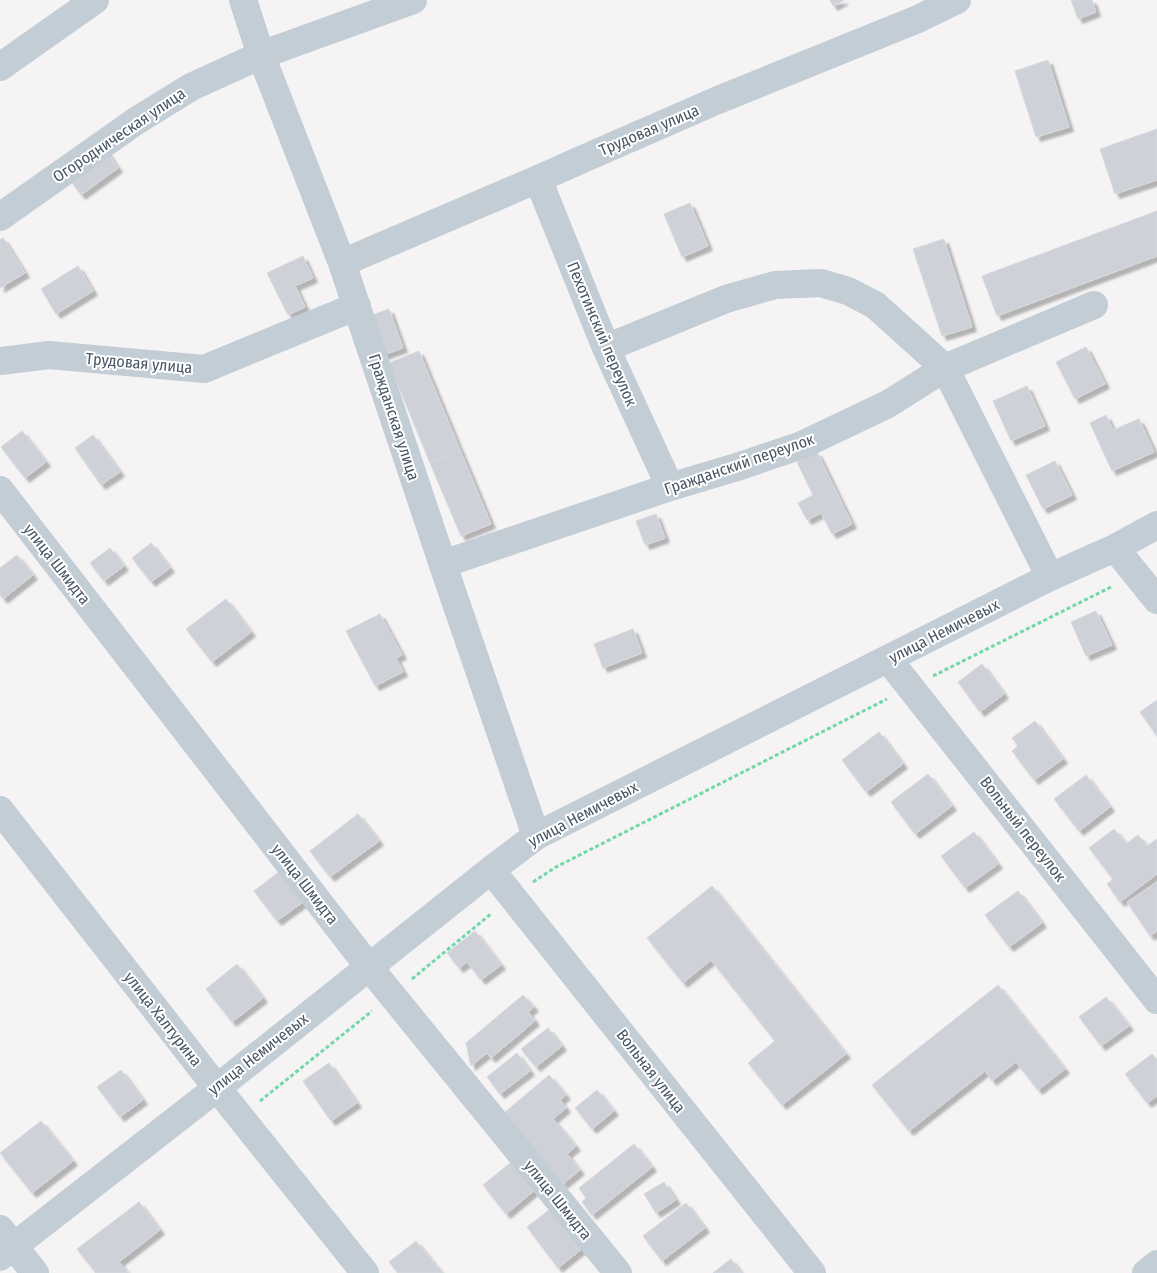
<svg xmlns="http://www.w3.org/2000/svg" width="1157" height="1273" font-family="'Fira Sans Condensed',sans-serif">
  <defs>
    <filter id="shadow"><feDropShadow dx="4.5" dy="4.5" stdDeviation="1" flood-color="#0004"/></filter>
  </defs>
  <rect width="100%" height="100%" fill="#f5f3f3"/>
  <path fill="#ced1d8" stroke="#d6d8de" filter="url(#shadow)" d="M830 0H844L833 6Z
    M1071 0H1092L1096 12 1078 19Z
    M1048 60 1069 127 1036 137 1015 71Z
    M1157 129V180L1115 194 1100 149Z
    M106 150 118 168 81 195 68 177Z
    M690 203 708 246 682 257 664 214Z
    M1157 211V256L997 316 982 276Z
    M3 238 25 273 0 288V240Z
    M944 239 972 327 942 336 913 249Z
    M303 256 313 278 295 286 305 307 288 315 267 273Z
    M78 266 93 291 56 314 41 289Z
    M389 309 403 348 380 356 367 317Z
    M1086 347 1105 384 1075 399 1056 362Z
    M419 351 460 450 430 463 389 363Z
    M1027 386 1045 426 1011 441 993 401Z
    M1106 415 1113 430 1139 419 1154 452 1112 471 1090 423Z
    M22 431 46 462 25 478 1 447Z
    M93 435 120 472 101 485 75 448Z
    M460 450 491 524 461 536 430 463Z
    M817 452 852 524 832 534 821 513 807 520 798 503 813 495 797 462Z
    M1055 461 1072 495 1043 509 1026 475Z
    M656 514 665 538 645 545 636 521Z
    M151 543 170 568 151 582 132 558Z
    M110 548 124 566 104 581 90 563Z
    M17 555 33 575 3 599 0 595V568Z
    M226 599 251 632 212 662 186 629Z
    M1096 611 1112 645 1086 656 1071 622Z
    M380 614 402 655 396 658 403 672 375 686 346 631Z
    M633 629 642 653 603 668 594 644Z
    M982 664 1004 694 980 712 958 682Z
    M1157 700V736L1140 712Z
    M1035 721 1063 759 1034 780 1012 751 1018 746 1012 738Z
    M879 732 903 764 866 792 842 760Z
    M928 774 952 806 915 834 891 802Z
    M1086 775 1110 807 1079 831 1054 799Z
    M358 814 379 841 330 877 310 851Z
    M1114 829 1126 844 1138 835 1147 846 1157 839V874L1120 902 1107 884 1113 879 1089 848Z
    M974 832 998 864 965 888 941 856Z
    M280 871 303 902 277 921 254 891Z
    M1157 882V931L1150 936 1127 902Z
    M712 886 846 1054 782 1105 748 1063 775 1041 711 960 683 983 647 938Z
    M1018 891 1042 923 1009 947 985 915Z
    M475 931 501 965 481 980 467 962 459 968 447 953Z
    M237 964 263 998 232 1022 206 989Z
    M998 985 1065 1069 1038 1090 1016 1062 992 1081 985 1071 909 1131 872 1085Z
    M523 995 534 1007 528 1012 535 1021 491 1058 487 1053 471 1066 466 1043Z
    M1106 997 1129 1026 1101 1046 1079 1017Z
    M548 1028 562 1046 536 1067 521 1049Z
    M517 1053 530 1071 500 1094 487 1077Z
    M1152 1054 1157 1060V1096L1147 1103 1125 1074Z
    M329 1063 357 1103 331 1121 303 1081Z
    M121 1070 143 1100 120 1117 97 1087Z
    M549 1075 566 1095 560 1100 566 1108 553 1119 576 1146 567 1154 580 1170 563 1184 504 1113Z
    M597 1090 614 1111 592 1129 575 1108Z
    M41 1121 73 1161 32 1193 0 1153Z
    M634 1144 652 1167 592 1215 582 1202 586 1198 579 1188Z
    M514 1160 536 1189 506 1214 483 1185Z
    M664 1182 676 1200 656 1213 644 1194Z
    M139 1202 160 1230 119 1262 128 1273H96L77 1249Z
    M686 1203 705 1228 662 1261 643 1236Z
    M553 1207 584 1247 558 1268 527 1227Z
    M416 1241 442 1273H398L389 1262Z
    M731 1259 741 1273H713Z"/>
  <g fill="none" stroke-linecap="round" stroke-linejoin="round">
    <path stroke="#72d8a7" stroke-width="3" stroke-dasharray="4 2.5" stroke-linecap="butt" d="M933 676 1113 586
      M533 882 556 867 887 699
      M412 979 492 913
      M260 1101 372 1011"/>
    <path stroke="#c2cdd5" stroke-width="28" d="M243 0 261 55 342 263 445 571 536 836
      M0 67 95 0
      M538 179 606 348 670 487
      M0 217 136 121 191 87 261 55 413 0
      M342 263 538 179 592 155 718 100 918 19 957 0
      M606 348 726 299 775 285 821 283 848 291 875 305 945 368 1094 305
      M0 361 49 355 204 369 357 306
      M0 490 369 967 618 1273
      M1115 548 1157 600
      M443 564 670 487 740 466 802 445 888 404 945 368 1050 577
      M888 659 1157 1000
      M0 810 217 1088 365 1273
      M491 870 812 1273
      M0 1229 35 1273
      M0 1257 222 1084 491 870 536 836 1050 577 1115 548 1157 525
      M1146 1273 1157 1264"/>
  </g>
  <g text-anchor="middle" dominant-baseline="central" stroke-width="4" stroke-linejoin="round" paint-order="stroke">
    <g font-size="16" fill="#485663" stroke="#fff">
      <text transform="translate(649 130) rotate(-23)">Трудовая улица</text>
      <text transform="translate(119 135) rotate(-34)">Огородническая улица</text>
      <text transform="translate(602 334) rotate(67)">Пехотинский переулок</text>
      <text transform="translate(139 363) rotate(5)">Трудовая улица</text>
      <text transform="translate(394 417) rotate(72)">Гражданская улица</text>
      <text transform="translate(739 464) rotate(-19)">Гражданский переулок</text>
      <text transform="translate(57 564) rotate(52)">улица Шмидта</text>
      <text transform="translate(944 631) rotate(-27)">улица Немичевых</text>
      <text transform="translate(583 814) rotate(-28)">улица Немичевых</text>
      <text transform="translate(1023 829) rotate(52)">Вольный переулок</text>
      <text transform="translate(305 884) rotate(52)">улица Шмидта</text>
      <text transform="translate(163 1019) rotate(52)">улица Халтурина</text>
      <text transform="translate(258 1054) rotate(-38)">улица Немичевых</text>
      <text transform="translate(651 1071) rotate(52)">Вольная улица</text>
      <text transform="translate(558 1200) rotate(51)">улица Шмидта</text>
    </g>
  </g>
</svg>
